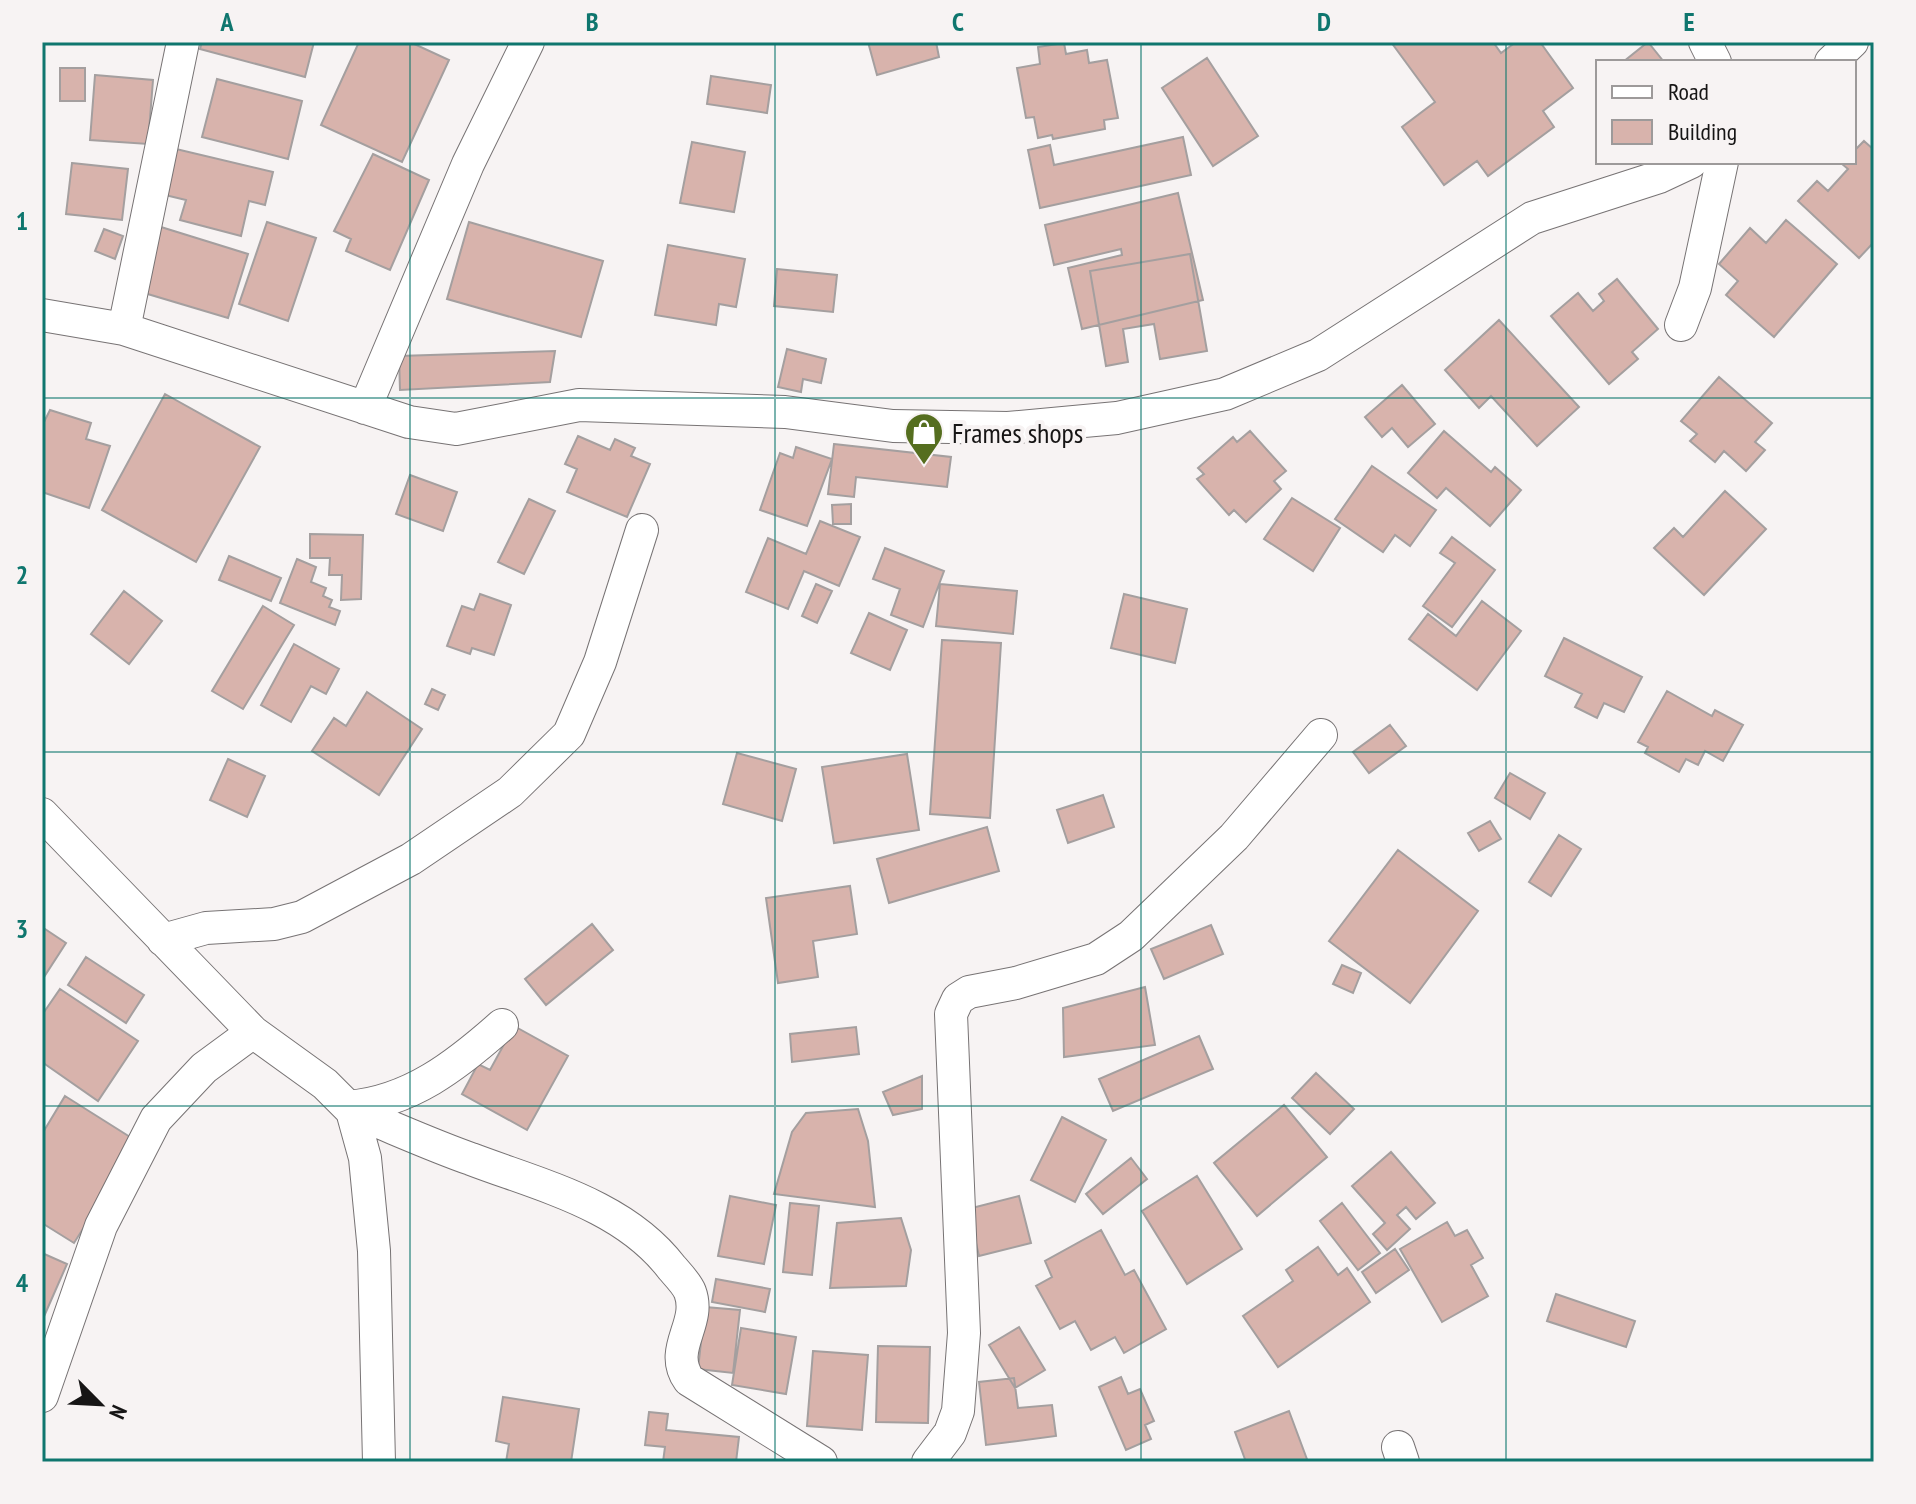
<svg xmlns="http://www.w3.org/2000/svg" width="1916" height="1504" font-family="'PT Sans Narrow',sans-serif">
  <rect width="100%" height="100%" fill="#f7f3f3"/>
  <path fill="#d8b3ac" stroke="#a49f9f" stroke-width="2" d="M202 42H314L305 77 200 49Z
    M359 42H410L449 60 402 162 321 125Z
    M868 42H936L939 57 877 75Z
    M1391 42H1493L1501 53 1516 42H1540L1573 88 1543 111 1554 127 1488 176 1477 161 1444 185 1402 127 1435 102Z
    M1648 42 1664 62H1623Z
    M1064 43 1066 54 1087 50 1089 63 1107 60 1118 118 1104 120 1105 129 1053 139 1052 135 1038 138 1034 117 1026 118 1017 68 1040 64 1038 47Z
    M1207 58 1258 136 1213 166 1162 88Z
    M60 68H85V101H60Z
    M95 75 153 80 148 144 90 140Z
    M711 76 771 85 767 113 707 104Z
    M217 79 302 101 288 159 202 137Z
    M1183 137 1191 175 1040 208 1028 150 1050 145 1054 165Z
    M1864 141 1874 150V242L1859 258 1798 201 1817 181 1828 191 1848 169 1842 164 1854 162V151Z
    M692 142 745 152 734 212 680 203Z
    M176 149 273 172 265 205 249 201 241 236 180 220 186 200 165 195Z
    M373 154 429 180 390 270 346 251 351 239 334 231Z
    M72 163 128 169 122 220 66 214Z
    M1178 193 1203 300 1082 329 1068 268 1122 255 1121 249 1054 265 1045 225Z
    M1786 220 1837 264 1774 337 1726 295 1738 281 1719 264 1750 228 1766 243Z
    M267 222 316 238 288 321 239 304Z
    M469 222 603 261 581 337 447 299Z
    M161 227 248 254 228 318 141 292Z
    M104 229 123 236 115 259 95 251Z
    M668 245 745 259 736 307 719 304 716 325 655 315Z
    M1190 254 1207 351 1160 359 1154 324 1123 329 1128 362 1106 366 1090 271Z
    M777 269 837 275 833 312 774 306Z
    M1617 279 1658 329 1632 352 1638 359 1609 384 1551 316 1578 293 1593 311 1604 301 1599 294Z
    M1499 320 1579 407 1537 446 1491 396 1479 408 1445 370Z
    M787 349 826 359 821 383 803 379 801 392 778 387Z
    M555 351 550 382 400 390 399 356Z
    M1719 377 1772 423 1755 442 1765 450 1746 471 1724 451 1715 462 1690 441 1697 434 1681 421Z
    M1402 385 1435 424 1408 447 1392 428 1382 437 1365 417Z
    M165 394 260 447 196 562 102 510Z
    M50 410 91 423 86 439 110 446 89 508 42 492V426Z
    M1250 431 1286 471 1274 481 1281 489 1246 522 1234 510 1229 515 1197 479 1204 474 1198 468 1233 437 1237 442Z
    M1444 431 1491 472 1495 467 1521 490 1490 526 1446 488 1437 498 1408 473Z
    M578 436 610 450 615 439 635 448 631 456 650 464 627 517 567 492 577 469 565 464Z
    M834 444 951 457 947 487 856 477 854 497 828 494Z
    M796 447 832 459 807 526 760 510 780 453 793 458Z
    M1372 466 1436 510 1410 546 1395 535 1383 552 1335 519Z
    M410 475 457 492 443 531 396 514Z
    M1725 491 1766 529 1704 595 1654 548 1674 528 1683 537Z
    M1292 498 1340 528 1313 571 1264 539Z
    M529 499 555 511 524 574 498 562Z
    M851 504V524H833L832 505Z
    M820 521 860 537 839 586 804 571 788 609 746 592 768 538 806 554Z
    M310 534 363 535 361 599 341 600 342 575H329L330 558H310Z
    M1452 537 1495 570 1452 627 1423 606 1455 563 1440 553Z
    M885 548 944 571 923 627 891 615 900 589 873 579Z
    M229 556 281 578 271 601 219 580Z
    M297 559 316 567 311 582 326 588 323 596 332 600 329 607 340 611 335 625 280 603Z
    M816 584 832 591 817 623 802 616Z
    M940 584 1017 591 1013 634 936 626Z
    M124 591 162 621 129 664 91 634Z
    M480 594 511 605 494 655 472 648 470 654 447 646 462 606 474 610Z
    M1124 594 1187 609 1175 663 1111 648Z
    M1482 601 1521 631 1477 690 1409 639 1428 614 1456 636Z
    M263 606 294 625 243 709 212 691Z
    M869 613 907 630 890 670 851 653Z
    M1564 638 1642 677 1624 712 1604 703 1597 718 1575 707 1582 694 1545 676Z
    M942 640 1001 643 990 818 930 814Z
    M294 644 339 669 326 694 311 686 291 722 261 705Z
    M432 689 445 695 438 710 425 704Z
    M1667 691 1712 716 1715 710 1743 725 1723 761 1705 751 1698 765 1686 759 1679 772 1645 753 1648 747 1638 742Z
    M367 692 422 729 379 795 312 751 334 718 346 726Z
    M1390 725 1406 746 1369 773 1353 752Z
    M737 753 796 769 782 821 723 804Z
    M907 754 919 830 834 843 822 767Z
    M228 759 265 776 247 817 210 800Z
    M1510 773 1545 793 1530 819 1495 798Z
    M1103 795 1114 827 1068 843 1057 810Z
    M1490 821 1501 839 1479 851 1468 833Z
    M987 827 999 871 889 903 877 859Z
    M1559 835 1581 849 1551 896 1529 882Z
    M1398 850 1478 911 1410 1003 1329 941Z
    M850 886 857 934 813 941 818 977 778 983 766 898Z
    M592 924 613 950 546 1005 525 979Z
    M1211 925 1223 954 1164 979 1151 949Z
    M42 927 66 943 42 980Z
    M86 957 144 995 126 1023 68 985Z
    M1342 965 1361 973 1353 993 1333 984Z
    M1145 987 1155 1045 1064 1057 1063 1008Z
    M60 989 138 1041 98 1101 42 1062V1015Z
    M514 1026 568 1056 527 1130 462 1094 478 1064 490 1070Z
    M856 1027 859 1054 792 1062 790 1034Z
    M1199 1036 1213 1069 1113 1111 1099 1079Z
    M1316 1073 1354 1109 1330 1134 1292 1098Z
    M922 1076V1109L893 1115 883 1092Z
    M65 1096 138 1142 74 1243 42 1223V1134Z
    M1284 1105 1327 1157 1257 1216 1214 1163Z
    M858 1109 868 1141 875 1207 774 1194 792 1132 806 1113Z
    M1062 1117 1106 1140 1075 1202 1031 1180Z
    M1391 1152 1435 1203 1416 1219 1406 1207 1397 1215 1410 1229 1387 1250 1373 1234 1385 1223 1352 1186Z
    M1131 1158 1147 1179 1103 1214 1086 1194Z
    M1197 1176 1242 1249 1187 1284 1142 1211Z
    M730 1196 776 1205 764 1264 718 1256Z
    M1019 1196 1031 1243 979 1256 968 1209Z
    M790 1203 819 1206 812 1275 783 1272Z
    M1342 1203 1380 1253 1358 1270 1320 1221Z
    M901 1218 911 1250 906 1286 830 1288 837 1223Z
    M1447 1222 1455 1236 1467 1230 1483 1258 1471 1265 1488 1296 1442 1322 1400 1249Z
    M1101 1230 1125 1275 1134 1270 1166 1329 1124 1353 1115 1337 1091 1350 1075 1321 1060 1329 1036 1286 1052 1277 1045 1261Z
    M1318 1247 1338 1275 1347 1268 1370 1302 1278 1367 1243 1316 1293 1281 1286 1270Z
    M1395 1249 1409 1270 1376 1293 1362 1272Z
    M42 1253 67 1264 42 1321Z
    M716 1279 770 1289 765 1312 712 1302Z
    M1556 1294 1635 1321 1626 1347 1547 1321Z
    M705 1307 740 1310 733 1373 698 1369Z
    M1019 1327 1045 1370 1015 1388 989 1345Z
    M741 1328 796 1337 786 1394 732 1385Z
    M878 1346 930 1347 928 1423 876 1422Z
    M813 1351 868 1355 862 1430 807 1426Z
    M1121 1377 1128 1394 1140 1389 1154 1421 1145 1425 1151 1439 1126 1450 1099 1387Z
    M1014 1378 1018 1408 1052 1405 1056 1436 986 1445 979 1382Z
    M503 1397 579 1409 571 1462H506L509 1444 496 1441Z
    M1289 1411 1308 1462H1246L1235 1432Z
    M649 1412 668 1414 666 1430 739 1437 736 1462H663L665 1447 645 1445Z"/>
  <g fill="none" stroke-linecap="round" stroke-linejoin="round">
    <defs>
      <path id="street" d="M1705 42 1715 62
        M1831 62 1852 42
        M42 315 124 329 409 422 456 429 579 405 785 412 893 426 1008 428 1117 418 1225 394 1318 355 1532 218 1659 177 1691 162
        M1681 325 1695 288 1722 162
        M124 329 183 42
        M365 408 468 164 528 42
        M42 814 253 1032 325 1084 352 1111 365 1158 374 1251 379 1462
        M163 940 206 928 274 924 302 917 411 859 510 792 569 734 600 662 642 530
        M348 1107C410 1102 457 1065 502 1025
        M352 1111C392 1127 431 1145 471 1159 542 1186 624 1205 672 1268 678 1275 687 1284 690 1292 702 1324 667 1349 689 1380L821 1462
        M42 1396 101 1226 156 1119 204 1068 253 1032
        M1398 1447 1403 1462
        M928 1462 950 1433 958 1411 964 1333 951 1014 958 999 969 992 1016 983 1096 959 1131 936 1234 837 1321 735"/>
    </defs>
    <use href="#street" stroke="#777374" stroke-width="34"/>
    <use href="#street" stroke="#fff" stroke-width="32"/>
  </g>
  <path fill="none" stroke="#0f766e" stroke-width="2" stroke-opacity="0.55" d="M410 42V1462M775 42V1462M1141 42V1462M1506 42V1462M42 398H1874M42 752H1874M42 1106H1874"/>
  <defs>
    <symbol id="shop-pin" viewBox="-11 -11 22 30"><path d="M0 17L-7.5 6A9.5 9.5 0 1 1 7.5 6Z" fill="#556e1f" stroke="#f7f3f3"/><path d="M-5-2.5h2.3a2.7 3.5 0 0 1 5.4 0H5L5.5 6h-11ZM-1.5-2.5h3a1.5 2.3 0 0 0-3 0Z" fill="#fff"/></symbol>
  </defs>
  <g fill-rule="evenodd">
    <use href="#shop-pin" x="902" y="410" width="44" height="60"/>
  </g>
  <g text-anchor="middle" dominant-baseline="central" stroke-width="8" stroke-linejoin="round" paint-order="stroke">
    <g font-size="28" fill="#161515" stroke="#f7f3f3" text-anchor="start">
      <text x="952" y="432">Frames shops</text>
    </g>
  </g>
  <rect width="1916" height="1504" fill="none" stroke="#f7f3f3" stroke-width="88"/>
  <rect x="1596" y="60" width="260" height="104" fill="#f7f3f3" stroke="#9d9a9a" stroke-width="2"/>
  <rect x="1612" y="86" width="40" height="12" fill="#ffffff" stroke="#9d9a9a" stroke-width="2"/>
  <text x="1668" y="100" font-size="24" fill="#161515">Road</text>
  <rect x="1612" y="120" width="40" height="24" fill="#d8b3ac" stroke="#9d9a9a" stroke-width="2"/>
  <text x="1668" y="140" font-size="24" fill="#161515">Building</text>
  <g transform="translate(100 1404) rotate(114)" stroke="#f7f3f3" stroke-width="6" paint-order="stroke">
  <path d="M0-6L14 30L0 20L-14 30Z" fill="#161515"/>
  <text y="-12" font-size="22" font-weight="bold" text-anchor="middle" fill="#161515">N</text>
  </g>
  <rect x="44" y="44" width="1828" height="1416" fill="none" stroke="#0f766e" stroke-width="3"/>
  <g font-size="26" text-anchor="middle" font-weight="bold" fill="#0f766e">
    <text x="227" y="31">A</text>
    <text x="592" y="31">B</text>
    <text x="958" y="31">C</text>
    <text x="1324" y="31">D</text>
    <text x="1689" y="31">E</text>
    <text x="22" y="230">1</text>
    <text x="22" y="584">2</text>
    <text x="22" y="938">3</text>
    <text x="22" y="1292">4</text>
  </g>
</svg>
